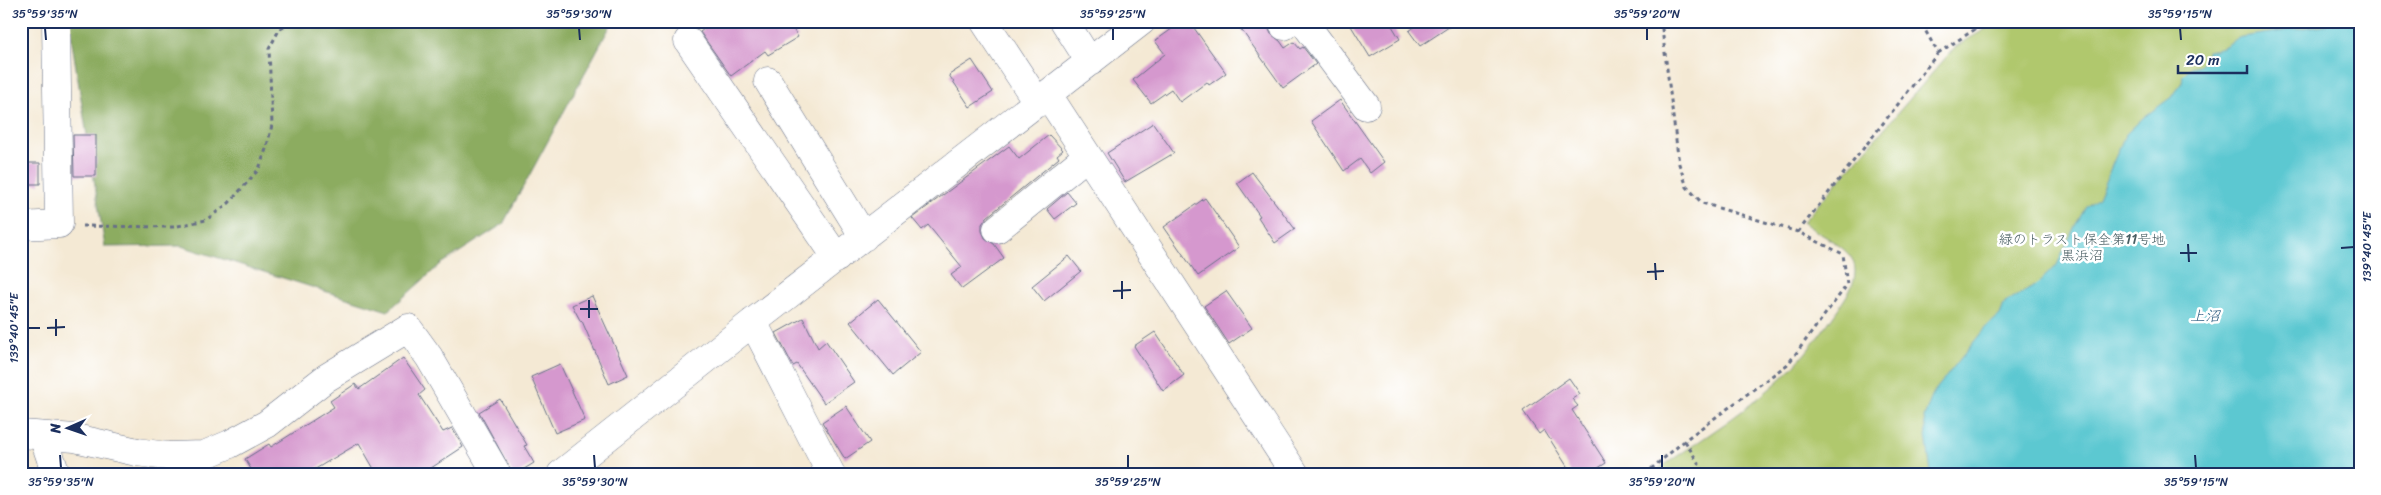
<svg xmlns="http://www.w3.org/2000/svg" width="2381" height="495" font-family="Sriracha,'Klee One',sans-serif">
  <rect width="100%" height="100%" fill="#fff"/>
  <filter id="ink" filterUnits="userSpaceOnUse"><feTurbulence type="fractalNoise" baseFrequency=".02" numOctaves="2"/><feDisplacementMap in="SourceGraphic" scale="10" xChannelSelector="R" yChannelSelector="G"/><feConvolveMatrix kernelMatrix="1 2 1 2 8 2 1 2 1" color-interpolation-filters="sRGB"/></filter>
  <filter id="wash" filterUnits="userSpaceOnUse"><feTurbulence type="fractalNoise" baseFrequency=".0096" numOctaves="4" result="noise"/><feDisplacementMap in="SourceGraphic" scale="20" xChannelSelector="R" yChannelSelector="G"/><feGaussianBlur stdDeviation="1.12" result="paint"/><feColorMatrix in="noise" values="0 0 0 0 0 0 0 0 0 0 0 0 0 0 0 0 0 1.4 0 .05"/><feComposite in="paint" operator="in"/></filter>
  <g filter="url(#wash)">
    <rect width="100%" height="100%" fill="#f4e9d4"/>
    <path fill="#b0c86d" stroke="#667c66" d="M1999 21H2360V474H1651C1700 440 1752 409 1794 366 1810 349 1824 329 1838 309 1847 295 1860 279 1853 261 1847 246 1816 233 1803 222L1955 47Z"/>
    <path fill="#8cac60" stroke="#546e5f" d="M71 21H613L503 224 441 264 388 311 181 246 105 247 72 43Z"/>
    <path fill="#5bc8d1" stroke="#3b7c98" d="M2360 21V474H1931L1924 418 1933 393 1985 328 2000 315 2005 302 2035 286 2057 265 2076 224 2086 207 2098 198 2125 135 2144 117 2173 96 2182 82 2183 75 2191 67 2199 65 2206 58 2207 51C2213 50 2220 48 2225 46 2231 43 2236 38 2242 37 2280 32 2321 24 2360 21Z"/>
    <g id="blocks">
      <path fill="#d598ce" d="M715 21H788L798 37 768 55 765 51 731 76 700 32Z
        M1183 21H1189L1226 73 1209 85 1207 82 1180 102 1171 89 1151 103 1133 80 1165 54 1155 41Z
        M1235 21H1265L1271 34 1280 41 1285 48 1294 42 1300 49 1303 47 1316 64 1283 88Z
        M1348 21H1389L1400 39 1370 57Z
        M1423 21H1458L1420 46 1409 31Z
        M972 60 993 92 970 107 949 75Z
        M1340 100 1384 162 1370 173 1360 159 1344 171 1311 121Z
        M1153 123 1174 153 1125 182 1107 153Z
        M73 135H96V176H74Z
        M1049 135 1063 150 1057 155 1059 158 987 217 982 224V231L985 238 994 244 1004 258 962 289 951 275 962 267 928 225 922 230 912 218 1009 146 1019 159Z
        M21 163H40V184H21Z
        M1252 172 1295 229 1275 243 1258 217 1260 216 1237 183Z
        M1067 192 1076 203 1055 219 1047 209Z
        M1205 198 1239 247 1198 276 1164 227Z
        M1069 256 1081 271 1044 301 1032 286Z
        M1226 291 1252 328 1229 344 1204 306Z
        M592 296 628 375 609 384 582 321 581 322 572 305Z
        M878 299 921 352 893 375 850 322Z
        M803 318 818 348 826 341 854 382 824 403 797 364 793 366 776 333Z
        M1155 332 1184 375 1163 391 1134 346Z
        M403 358 425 390 419 395 443 432 452 428 463 447 422 474H377L359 443 307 474H254L245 459 269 444 271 447 334 407 330 401 355 384 359 389Z
        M560 364 585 420 555 433 531 377Z
        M1569 378 1580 394 1572 399 1578 406 1572 410 1606 463 1589 474H1572L1544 430 1539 434 1523 411Z
        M500 399 527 445 524 446 534 463 516 474H513L479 412Z
        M846 406 870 442 845 459 822 422Z"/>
    </g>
  </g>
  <g filter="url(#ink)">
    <use href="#blocks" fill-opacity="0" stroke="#677087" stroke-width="1"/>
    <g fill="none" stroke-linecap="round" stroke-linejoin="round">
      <defs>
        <path id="minor" d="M984 21 1038 103
          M1064 21 1090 62
          M1281 21 1284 26 1289 21
          M1303 21 1366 106
          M688 41 837 258
          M768 81 864 237
          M1048 95 1295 474
          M21 226 59 224 56 21
          M997 229 1087 156
          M753 322 831 474
          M21 434 75 438 137 452 167 456 204 455 230 444 267 424 326 378 408 328 429 357 497 474
          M43 436 56 474
          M561 474 753 322 1142 21"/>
      </defs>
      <use href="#minor" stroke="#677087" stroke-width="29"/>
      <path stroke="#677087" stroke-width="3" stroke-dasharray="4 4" stroke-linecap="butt" d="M1938 53 1988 21
        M82 226 173 227 206 220 229 203 259 169 267 146 272 125 269 49 279 30 293 21
        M1798 232 1938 53 1920 21
        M1685 441 1705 474
        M1645 474 1689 437 1788 364 1847 285 1843 254 1798 232 1702 203 1687 187 1679 164 1661 21"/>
      <use href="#minor" stroke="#fff" stroke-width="28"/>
    </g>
  </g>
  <path fill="none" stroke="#1b2f5e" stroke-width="2" d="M45 28 46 40M579 28 580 40M1113 28V40M1647 28V40M2180 28 2181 40M2188 244 2189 262M2341 248 2354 247M2180 253H2197M1655 263 1656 280M1647 272 1664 271M1122 281V299M1113 291 1131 290M589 300V318M580 309H598M56 319V336M28 328H40M47 328 65 327M60 455 61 468M594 455 595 468M1128 455V468M1662 455V468M2195 455 2196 468"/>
  <g text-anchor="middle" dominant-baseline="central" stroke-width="5" stroke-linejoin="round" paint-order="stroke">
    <g font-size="14" fill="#485d62" stroke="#fff">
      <text x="2082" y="239">緑のトラスト保全第11号地<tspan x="2082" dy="16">黒浜沼</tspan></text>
    </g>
    <g font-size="15" font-style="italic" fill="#2e5d80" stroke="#fff">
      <text x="2205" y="316">上沼</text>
    </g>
  </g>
  <rect width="2381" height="495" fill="none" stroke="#fff" stroke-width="55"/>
  <g transform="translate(68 428) rotate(268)" stroke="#ffffff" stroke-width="4" paint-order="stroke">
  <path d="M0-4L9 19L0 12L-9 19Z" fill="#1b2f5e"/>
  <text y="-8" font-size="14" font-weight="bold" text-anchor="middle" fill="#1b2f5e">N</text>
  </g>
  <path d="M2178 65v8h69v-8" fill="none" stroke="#1b2f5e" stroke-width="2.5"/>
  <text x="2186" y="65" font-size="15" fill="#1b2f5e" stroke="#ffffff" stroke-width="4" paint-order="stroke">20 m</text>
  <rect x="28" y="28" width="2326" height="440" fill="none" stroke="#1b2f5e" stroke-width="2"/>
  <g font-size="12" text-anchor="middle" fill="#1b2f5e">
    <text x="45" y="18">35°59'35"N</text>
    <text x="579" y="18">35°59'30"N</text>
    <text x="1113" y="18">35°59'25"N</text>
    <text x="1647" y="18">35°59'20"N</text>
    <text x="2180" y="18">35°59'15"N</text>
    <text transform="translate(2367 247) rotate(-90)" y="4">139°40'45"E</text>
    <text transform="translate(14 328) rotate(-90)" y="4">139°40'45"E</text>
    <text x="61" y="486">35°59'35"N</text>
    <text x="595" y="486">35°59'30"N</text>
    <text x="1128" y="486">35°59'25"N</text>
    <text x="1662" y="486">35°59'20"N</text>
    <text x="2196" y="486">35°59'15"N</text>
  </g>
</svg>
